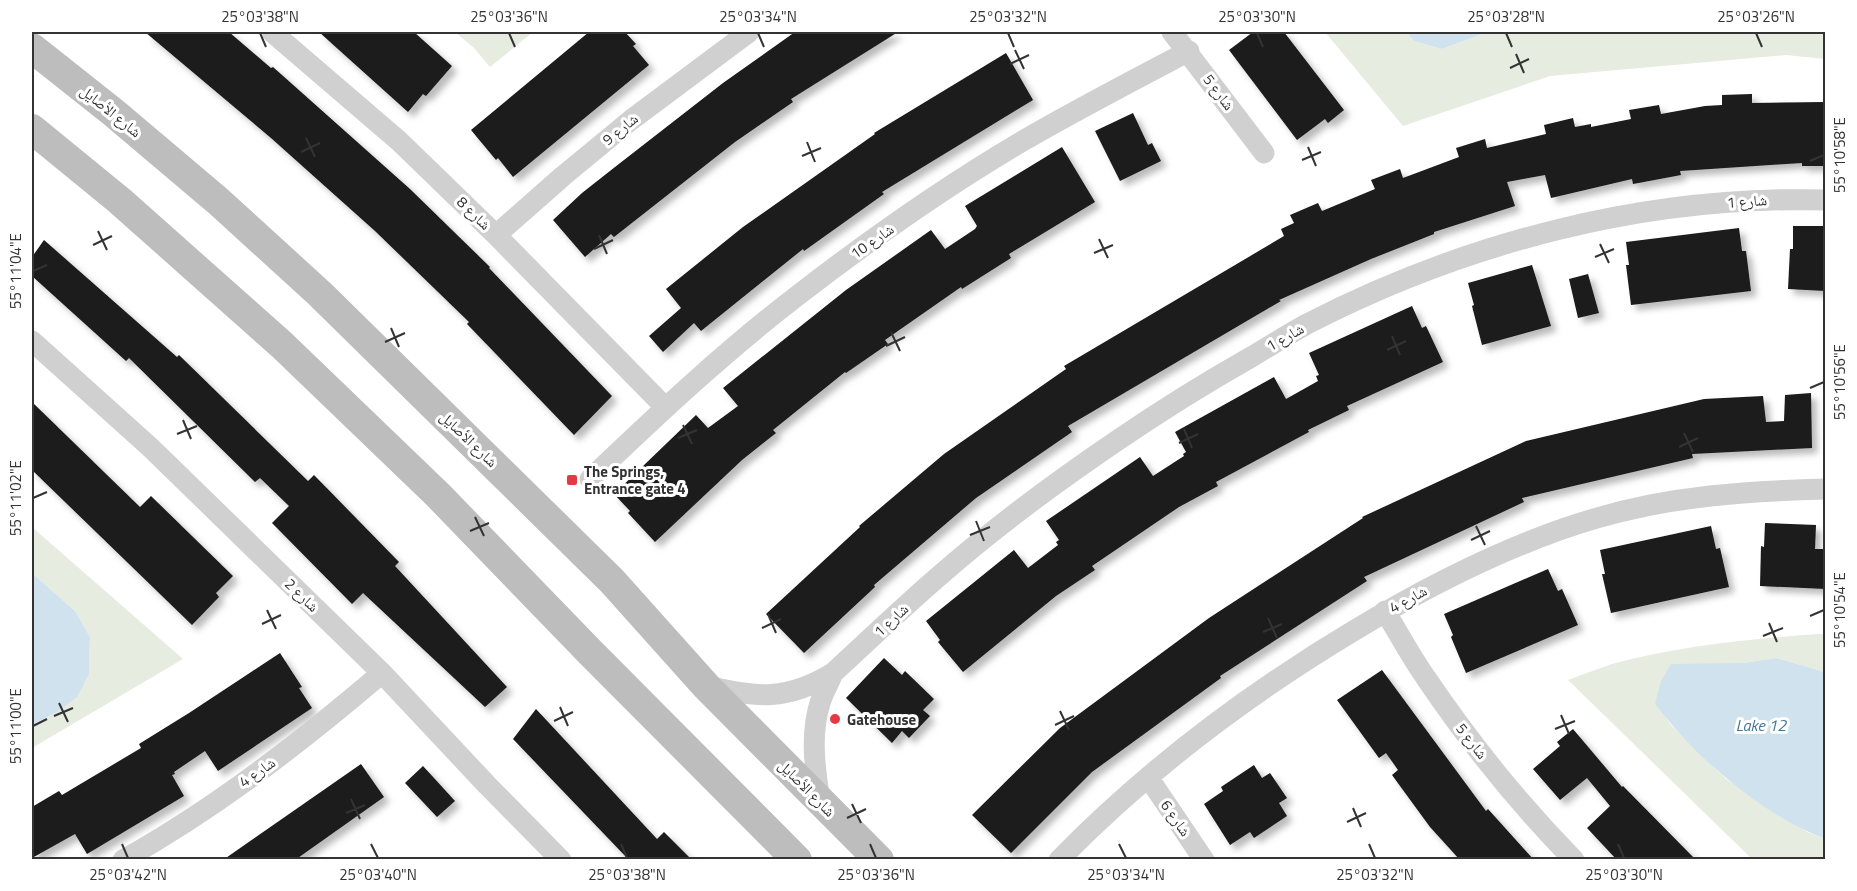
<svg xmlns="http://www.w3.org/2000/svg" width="1857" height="891" font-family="'Titillium Web','Noto Naskh Arabic',sans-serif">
  <defs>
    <filter id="shadow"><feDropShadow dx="5.5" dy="5.5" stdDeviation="3" flood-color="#0004"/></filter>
  </defs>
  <rect width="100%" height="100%" fill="#fff"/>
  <path fill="#e6ecdf" d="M455 32H533L490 67 474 48Z
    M1325 32H1406L1414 41 1442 49 1487 32H1825V59L1786 55 1550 76 1403 126Z
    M32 527 183 659 32 748V725L57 712 89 674 90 637 75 611 32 573Z
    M1818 634H1825V672L1776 658 1743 663 1655 703 1671 725 1726 779 1807 832 1825 839V859H1752L1568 680C1582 675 1597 669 1612 664 1679 646 1749 639 1818 634Z"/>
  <path fill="#cfe2ee" d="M1406 32H1487L1442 49 1414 41Z
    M32 573 75 611 90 637 89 674 77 697 57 712 32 725Z
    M1776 658 1825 672V839C1761 814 1696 758 1655 704L1661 681 1671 664 1743 663Z"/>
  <path fill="#1a1a1a" filter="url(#shadow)" d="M145 32H229L271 68 273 67 410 189 490 267 489 268 612 396 574 435 467 324 469 322 375 231 271 138Z
    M319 32H414L452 66 426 96 423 94 408 112Z
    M589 32H625L636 44 633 46 649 65 513 177 498 158 496 160 471 130Z
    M795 32H898L791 99 793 102 735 142 614 237 611 234 585 257 553 220 582 193 615 167 723 83Z
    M1253 32H1284L1344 110 1328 123 1325 119 1297 140 1229 50Z
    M1006 53 1033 100 882 192 884 194 804 251 803 249 701 331 694 323 663 352 649 336 681 308 666 289 743 227 875 134 874 133Z
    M1752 94V103L1826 102V166H1802V163L1680 171 1681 175 1633 184 1632 179 1551 198 1545 175 1507 182 1515 206 1434 232V234L1371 259 1279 300 1281 301 1068 426 1072 432 976 498 874 585 875 587 804 653 766 614 860 527 859 526 944 454 1066 369 1064 366 1284 236 1281 229 1294 223 1290 215 1318 203 1322 211 1375 189 1371 180 1400 169 1403 178 1459 157 1456 148 1485 139 1487 148 1546 134 1544 125 1573 118 1575 127 1591 124V127L1631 119 1629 110 1659 105 1661 114 1705 106 1722 105V95Z
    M1133 113 1148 145 1152 143 1161 161 1120 181 1095 131Z
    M1062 147 1095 202 1009 254 1011 258 962 289 961 287 885 340 888 344 846 373 845 372 773 430 776 433 742 460 655 542 628 513 630 511 614 494 696 415 708 428 738 406 723 388 846 290 931 230 945 249 975 229 977 226 965 206Z
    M1793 226H1826V291L1788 289 1790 249H1793Z
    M1739 228 1742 251H1746L1751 291 1631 305 1626 265H1629L1626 242Z
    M44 240 177 357 179 355 308 481 314 475 399 562 395 566 507 687 485 707 363 593 352 604 272 523 289 506 260 478 255 482 129 358 126 361 32 276V257Z
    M1532 265 1551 326 1482 345 1472 306 1474 305 1468 283Z
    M1588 274 1599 313 1578 318 1569 279Z
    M1412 306 1422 328 1426 326 1443 362 1347 406 1349 410 1308 430 1309 432 1216 482 1218 486 1179 507 1092 566 1095 570 1056 596 963 672 938 642 940 640 926 621 1014 550 1028 568 1058 545 1056 542 1059 540 1046 521 1140 457 1153 476 1184 456 1183 454 1186 452 1175 432 1274 377 1286 399 1318 381 1316 376 1319 375 1309 353Z
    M1811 393 1812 448 1692 454 1693 458 1522 498 1524 502 1364 577 1367 581 1220 676 1221 678 1092 772 1011 853 972 815 1060 728 1209 618 1363 518 1362 517 1526 441 1704 399 1763 396 1766 422 1784 421 1785 395Z
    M32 402 140 507 151 496 233 576 216 593 219 597 192 625 32 470Z
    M1765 523 1816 525 1815 549H1826V589L1760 586 1761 546 1764 547Z
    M1711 526 1716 549 1720 548 1729 587 1611 613 1602 574H1605L1600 550Z
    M1548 569 1558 591 1562 589 1578 625 1466 673 1451 637 1453 635 1444 614Z
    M280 653 302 687 299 688 312 708 218 771 205 751 174 772 175 774 172 775 184 796 87 854 75 834 32 858V807L59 791 62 795 141 748 139 744 189 713Z
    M884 658 902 675 905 671 934 699 923 710 930 716 909 738 902 731 892 743 846 698Z
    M1382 670 1486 811 1488 809 1534 860H1460L1430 827 1392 775 1398 770 1386 753 1379 758 1337 700Z
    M536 709 657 839 664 832 692 860H629L513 739Z
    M1573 729 1622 787 1623 786 1696 860H1617L1587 828 1610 806 1587 778 1560 800 1533 769 1560 746 1557 742Z
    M361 764 384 797 295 860H223Z
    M1254 765 1262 778 1270 773 1287 798 1279 803 1287 816 1254 838 1250 832 1230 845 1204 804 1223 791 1221 787Z
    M423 766 455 801 437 817 405 783Z"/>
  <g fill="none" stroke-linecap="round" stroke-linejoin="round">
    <path stroke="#d0d0d0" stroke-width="21" d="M272 32 399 141 496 235 665 407
      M1172 32 1264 153
      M496 235 563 176 631 120 749 32
      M32 341 151 448 382 673 487 785 561 860
      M590 479C657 415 724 352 797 296 868 241 943 188 1021 142 1076 110 1132 81 1189 51
      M1385 611C1399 634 1411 657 1426 678 1470 743 1519 804 1574 860
      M707 686C757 698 787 701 833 673 868 641 902 608 938 577 995 527 1056 482 1118 440 1162 410 1207 382 1253 356 1271 345 1289 334 1307 324 1466 242 1647 195 1826 200
      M1148 777 1204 860
      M820 801C815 769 810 735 820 703 823 693 829 683 833 673
      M123 860C216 808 301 742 382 673
      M1059 860C1147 770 1248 694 1355 630 1431 584 1511 543 1597 518 1672 496 1748 491 1826 489"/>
    <path stroke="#bdbdbd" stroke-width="30" d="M32 48 114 113 218 201 320 294 612 581 706 686 879 860
      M32 129 120 201 282 345 438 495 589 651 797 860"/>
  </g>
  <path fill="none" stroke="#333" stroke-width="2" d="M260 33 266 47M509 33 515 47M758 33 764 47M1008 33 1014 47M1257 33 1263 47M1506 33 1512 47M1756 33 1762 47M1015 50 1024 69M1516 54 1524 73M1010 64 1029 55M1510 68 1529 59M306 138 315 157M807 142 815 162M1308 147 1316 166M301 152 320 143M802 156 821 148M1302 160 1321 152M1810 161 1824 155M98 231 107 250M599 235 607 254M1099 239 1108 258M1600 244 1609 263M93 245 112 236M594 249 613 240M1094 253 1113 245M1595 257 1614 249M33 271 47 265M391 328 399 347M891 332 900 351M1392 336 1400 355M385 342 405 333M886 346 905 337M1387 350 1406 341M1810 388 1824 382M183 420 191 439M683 425 692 444M1184 429 1192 448M1684 433 1693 452M177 434 197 426M678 438 697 430M1179 443 1198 434M1679 447 1698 438M33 498 47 492M475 517 484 536M976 521 984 541M1476 526 1485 545M470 531 489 523M970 535 990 527M1471 540 1490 531M267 610 276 629M768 614 776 633M1810 616 1824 610M1268 618 1277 638M1769 623 1777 642M262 624 281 615M762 628 781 619M1263 632 1282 624M1763 636 1783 628M59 703 68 722M560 707 568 726M1060 711 1069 730M1561 715 1569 734M54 716 73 708M554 721 573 712M1055 725 1074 716M33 726 47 719M1555 729 1575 721M351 799 360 819M852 804 861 823M1353 808 1361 827M346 813 365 805M847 818 866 809M1347 822 1366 813M122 844 128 858M371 844 378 858M621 844 627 858M870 844 876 858M1119 844 1126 858M1369 844 1375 858M1618 844 1624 858"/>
  <g fill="#e63946" stroke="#fff" stroke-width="2">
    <rect x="566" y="474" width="12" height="12" rx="3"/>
    <circle cx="835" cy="719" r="6"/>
  </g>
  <g text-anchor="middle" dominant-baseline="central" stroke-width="6" stroke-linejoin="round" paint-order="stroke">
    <g font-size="15" fill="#333" stroke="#fff">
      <text transform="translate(1219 92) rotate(53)">شارع 5</text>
      <text transform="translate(111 111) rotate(39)">شارع الأصايل</text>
      <text transform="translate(620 129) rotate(-39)">شارع 9</text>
      <text transform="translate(1747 201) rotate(-4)">شارع 1</text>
      <text transform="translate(474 213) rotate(44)">شارع 8</text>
      <text transform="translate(872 241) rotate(-35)">شارع 10</text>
      <text transform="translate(1285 337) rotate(-30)">شارع 1</text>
      <text transform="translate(469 439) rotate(44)">شارع الأصايل</text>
      <text transform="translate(302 595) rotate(44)">شارع 2</text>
      <text transform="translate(1408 599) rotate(-29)">شارع 4</text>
      <text transform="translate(891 620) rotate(-43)">شارع 1</text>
      <text transform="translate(1472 741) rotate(52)">شارع 5</text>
      <text transform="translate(257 772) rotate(-35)">شارع 4</text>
      <text transform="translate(807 788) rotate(45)">شارع الأصايل</text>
      <text transform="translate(1176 818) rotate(55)">شارع 6</text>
    </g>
    <g font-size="15" font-weight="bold" fill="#333" stroke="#fff" text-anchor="start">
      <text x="584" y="471">The Springs,<tspan x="584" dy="17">Entrance gate 4</tspan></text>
      <text x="847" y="719">Gatehouse</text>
    </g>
    <g font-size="16" font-style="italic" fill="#3f7597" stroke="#fff">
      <text x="1761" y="725">Lake 12</text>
    </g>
  </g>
  <rect width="1857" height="891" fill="none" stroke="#ffffff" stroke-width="66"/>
  <rect x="33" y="33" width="1791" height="825" fill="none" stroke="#333" stroke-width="2"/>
  <g font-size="15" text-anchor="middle" fill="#333">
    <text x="260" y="22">25°03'38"N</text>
    <text x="509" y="22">25°03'36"N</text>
    <text x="758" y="22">25°03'34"N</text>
    <text x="1008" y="22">25°03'32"N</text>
    <text x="1257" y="22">25°03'30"N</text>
    <text x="1506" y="22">25°03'28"N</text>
    <text x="1756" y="22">25°03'26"N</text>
    <text transform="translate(1840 155) rotate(-90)" y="5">55°10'58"E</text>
    <text transform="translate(16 271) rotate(-90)" y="5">55°11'04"E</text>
    <text transform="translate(1840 382) rotate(-90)" y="5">55°10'56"E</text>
    <text transform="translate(16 498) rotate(-90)" y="5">55°11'02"E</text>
    <text transform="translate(1840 610) rotate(-90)" y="5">55°10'54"E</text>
    <text transform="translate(16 726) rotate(-90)" y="5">55°11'00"E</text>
    <text x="128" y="880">25°03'42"N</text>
    <text x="378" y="880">25°03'40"N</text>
    <text x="627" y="880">25°03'38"N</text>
    <text x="876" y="880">25°03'36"N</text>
    <text x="1126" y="880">25°03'34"N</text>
    <text x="1375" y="880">25°03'32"N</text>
    <text x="1624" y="880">25°03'30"N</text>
  </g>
</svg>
